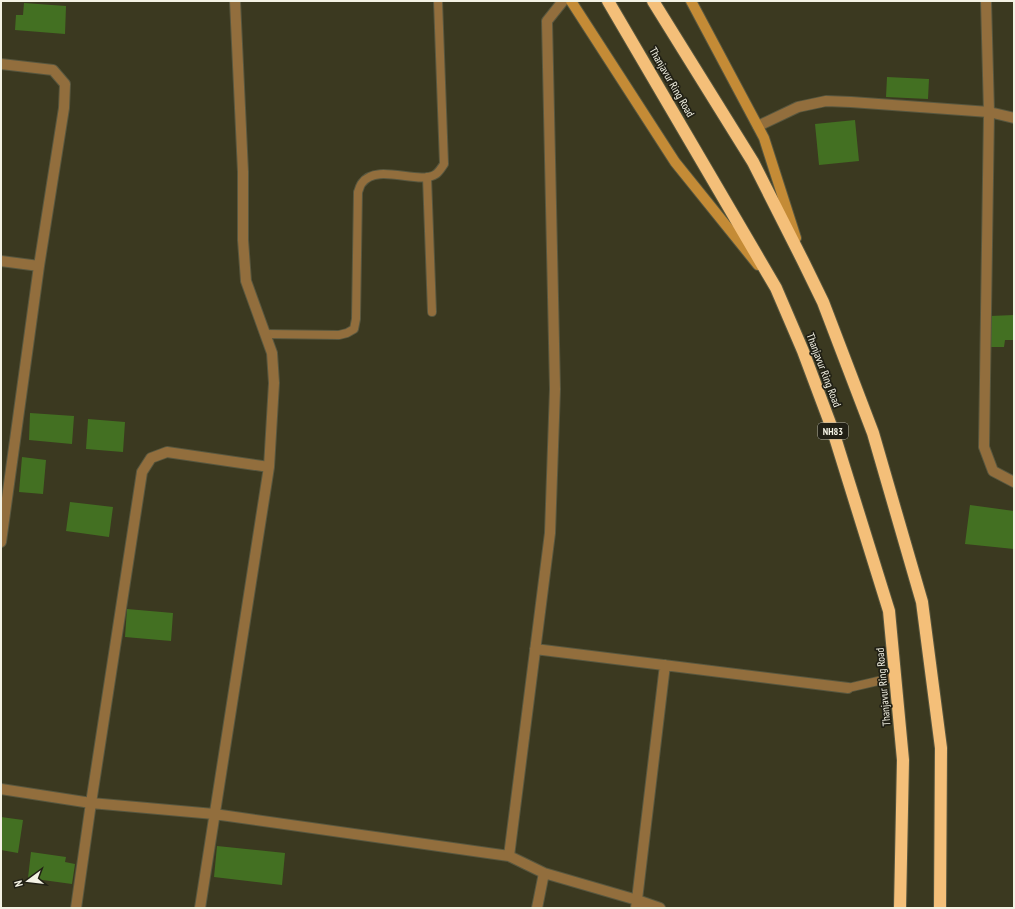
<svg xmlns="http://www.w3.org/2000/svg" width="1015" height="909" font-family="'PT Sans Narrow',sans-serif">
  <rect width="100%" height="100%" fill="#3b3920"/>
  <path fill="#437022" d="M24 3 66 6 65 34 15 30 16 15H23Z
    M887 77 929 79 928 99 886 97Z
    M855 120 859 161 819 165 815 124Z
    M1014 315V340H1005L1004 347H991L990 316Z
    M30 413 74 416 72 444 29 440Z
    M88 419 125 422 123 452 86 449Z
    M22 457 46 460 43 494 19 492Z
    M70 502 113 507 109 537 66 531Z
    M970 505 1014 511V549L965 544Z
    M127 609 173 613 171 641 125 637Z
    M1 817 23 820 18 853 1 850Z
    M217 846 285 853 282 885 214 877Z
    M31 852 66 857 65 862 75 864 72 884 28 878Z"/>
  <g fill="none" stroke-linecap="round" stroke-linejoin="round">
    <defs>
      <path id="lane" d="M427 177 432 312
        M265 334 339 335 347 333 354 329 356 319 358 192C359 190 360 185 362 183 377 162 419 186 436 174 439 172 442 167 444 164L438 1
        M848 688 895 677"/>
      <path id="street" d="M986 1 989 112 984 447 993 471 1014 482
        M1 64 53 70 65 84 64 108 39 266 1 542
        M758 126 798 107 826 101 851 102 989 112 1014 118
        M1 261 39 266
        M535 649 848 688
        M1 789 91 803 214 814 509 856 544 873 637 900 660 908
        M509 856 550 533 555 389 547 21 563 1
        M76 908 91 803 142 472 151 458 167 452 269 467
        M200 908 269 467 274 383 272 353 246 281 243 240V172L235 1
        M537 908 544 873
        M636 908 665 665"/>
      <path id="secondary" d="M571 1 675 162 758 265
        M691 1 764 138 796 238"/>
      <path id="highway" d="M608 1 776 288 803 351 833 431 889 611 903 760 900 908
        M653 1 753 162 803 261 823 302 873 433 922 602 941 748 940 908"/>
    </defs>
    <use href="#lane" stroke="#58573f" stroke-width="10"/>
    <use href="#street" stroke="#58573f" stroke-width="12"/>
    <use href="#secondary" stroke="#58573f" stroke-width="12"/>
    <use href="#highway" stroke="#58573f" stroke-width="14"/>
    <use href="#lane" stroke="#926e3d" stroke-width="8"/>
    <use href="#street" stroke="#926e3d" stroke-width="10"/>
    <use href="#secondary" stroke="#c48b36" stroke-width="10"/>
    <use href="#highway" stroke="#f4bf79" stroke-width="12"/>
  </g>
  <g text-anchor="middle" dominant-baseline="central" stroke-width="3.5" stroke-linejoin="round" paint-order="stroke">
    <rect fill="#212015" stroke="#b4b3a6" stroke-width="1" x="818" y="423" width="30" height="16" rx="3"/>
    <g font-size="10" font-weight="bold" fill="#f3f2e4">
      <text x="833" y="431">NH83</text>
    </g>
    <g font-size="11" fill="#f3f2e4" stroke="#212015">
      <text transform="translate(672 82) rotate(60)">Thanjavur Ring Road</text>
      <text transform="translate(824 370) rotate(69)">Thanjavur Ring Road</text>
      <text transform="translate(883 687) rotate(-95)">Thanjavur Ring Road</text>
    </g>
  </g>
  <rect width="1015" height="909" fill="none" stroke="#f3f2e4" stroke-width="4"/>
  <g transform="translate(28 881) rotate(255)" stroke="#212015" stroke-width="3" paint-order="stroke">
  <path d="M0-3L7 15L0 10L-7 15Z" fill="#f3f2e4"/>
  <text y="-6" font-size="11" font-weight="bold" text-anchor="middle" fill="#f3f2e4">N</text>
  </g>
</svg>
